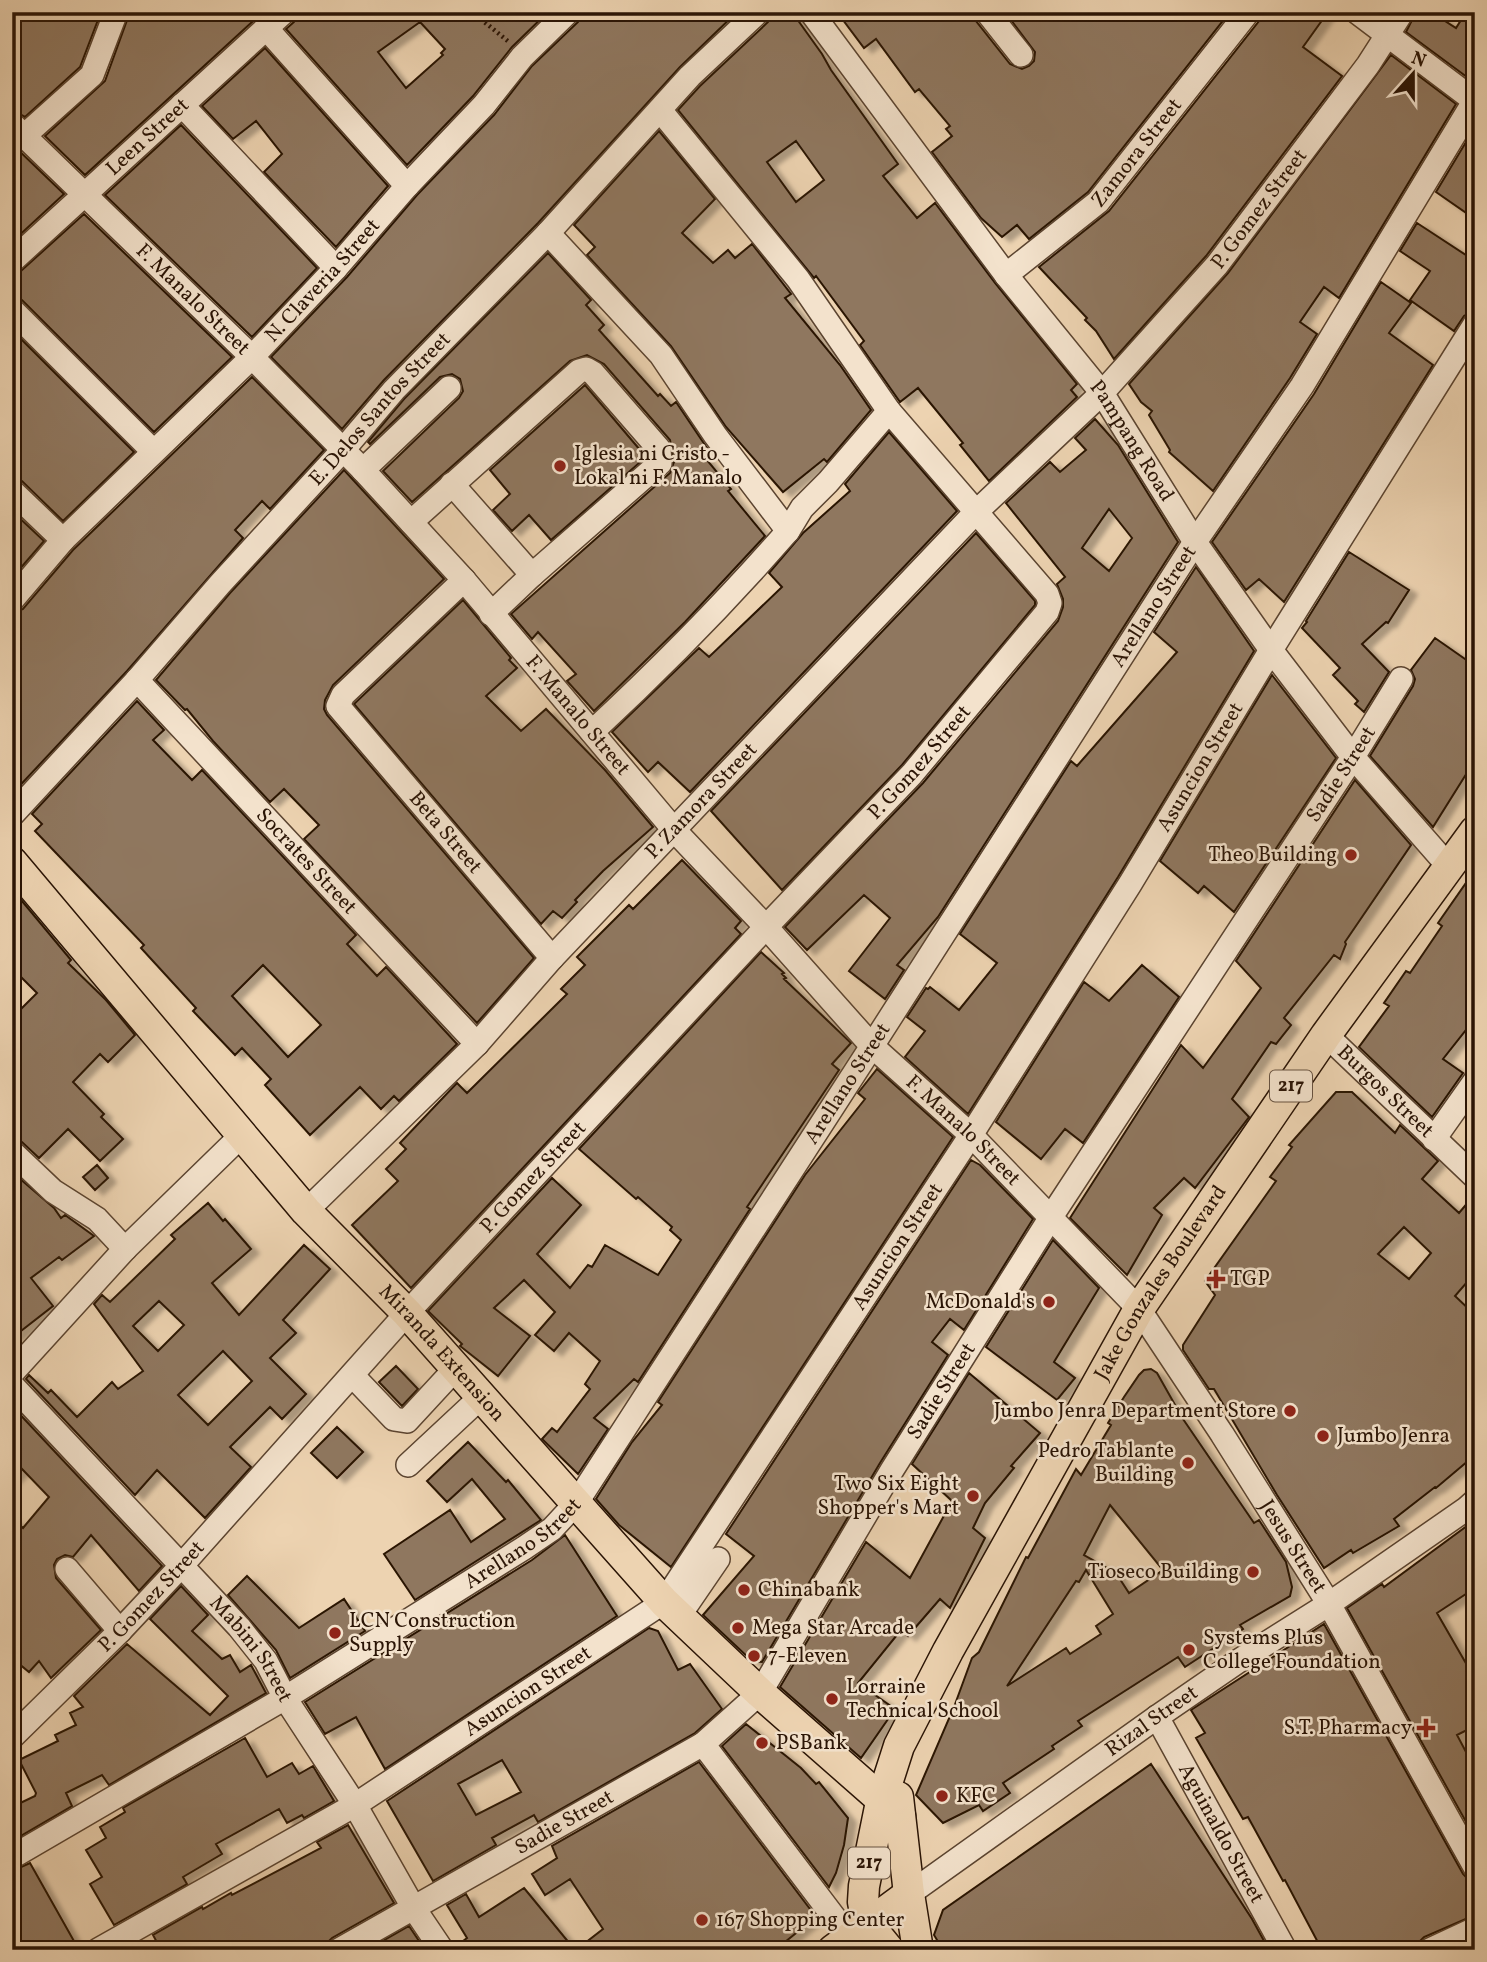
<svg xmlns="http://www.w3.org/2000/svg" width="1487" height="1962" font-family="Vollkorn,serif">
  <defs>
    <filter id="shadow"><feDropShadow dx="8" dy="4.5" stdDeviation="2" flood-color="#0004"/></filter>
  </defs>
  <rect width="100%" height="100%" fill="#edd3b1"/>
  <filter id="stains"><feTurbulence type="fractalNoise" baseFrequency=".00286" numOctaves="4"/><feColorMatrix values="0 0 0 0 .2 0 0 0 0 .09 0 0 0 0 .02 0 0 0 .5 -.17"/></filter>
  <radialGradient id="worn" r=".72"><stop offset=".6" stop-color="#630" stop-opacity="0"/><stop offset="1" stop-color="#630" stop-opacity=".3"/></radialGradient>
  <path fill="#8f775e" stroke="#2a1405" stroke-width="2" fill-rule="evenodd" filter="url(#shadow)" d="M12 12H101L80 67 25 117 12 110Z
    M130 12H263L85 175 45 136 105 81Z
    M298 12H548L512 47 473 96 407 165 286 29 294 22ZM420 22 445 49 441 53 443 55 406 88 378 52Z
    M582 12H737L680 67 538 223 384 380 342 429 271 357 347 277 417 195 494 115 532 66 578 22Z
    M772 12H792L822 54 831 70 898 164 883 176 917 218 935 203 995 283 1077 384 1071 390 1077 397 989 481 960 445 963 443 918 388 900 402 860 345 864 341 816 276 814 278 678 110 700 86 768 22ZM796 141 824 180 796 202 767 162Z
    M837 12H973L976 21 1010 64 1022 69 1029 66 1034 61 1035 52 1005 12H1219L1225 18 1088 192 1029 239 1017 225 1002 237 981 218 932 152 952 136 946 129 950 126 919 89 915 92 876 39 864 48Z
    M1262 12H1328L1303 47 1342 76 1206 256 1114 359 1096 331 1085 320 1087 318 1039 267 1109 211 1259 21Z
    M1416 12H1431L1456 28 1466 12H1475V83L1406 32Z
    M265 48 388 186 336 247 264 172 282 154 256 121 233 139 202 106Z
    M1391 55 1456 104 1339 298 1324 287 1300 322 1317 334 1290 378 1213 491 1169 452 1170 450 1149 415 1152 411 1141 402 1129 384 1228 273Z
    M181 125 317 268 252 337 105 195Z
    M1475 127V219L1436 192Z
    M659 131 715 199 682 233 713 263 728 250 735 258 752 244 791 294 785 298 840 365 871 410 827 462 824 459 783 492 726 427 671 346 587 255 595 247 574 225Z
    M12 144 64 194 12 242Z
    M84 214 232 357 154 432 22 300 12 296V275L21 271Z
    M1417 223 1475 261V310L1464 316 1454 331 1410 300 1430 271 1400 251Z
    M548 253 591 300 586 305 604 325 599 330 658 396 660 394 671 406 676 402 707 448 701 453 731 489 728 491 765 536 685 622 594 711 567 681 576 674 538 632 532 639 511 614 670 473 674 462 670 440 604 364 587 355 570 361 412 502 383 471 459 398 463 391 460 379 452 374 440 377 370 444 368 442 404 399Z
    M1381 282 1411 303 1389 333 1433 365 1284 602 1259 579 1246 590 1212 542 1314 394Z
    M12 330 134 452 63 521 22 481 12 477Z
    M252 377 324 450 270 509 262 501 235 530 243 538 127 671 12 794V614L23 609 73 550Z
    M585 385 646 457 551 540 529 515 512 531 493 510 510 494 490 470Z
    M1095 419 1118 445 1178 542 938 917 897 965 904 970 885 999 849 971 890 918 864 895 807 950 785 927 923 783 1058 621 1063 607V599L1057 584 1065 577 1006 503 1050 462 1060 472 1086 450 1075 438ZM1109 509 1132 538 1109 571 1082 548Z
    M889 432 957 511 690 792 658 762 648 772 612 732 699 648 709 657 782 587 769 573 803 533 850 491 845 484Z
    M344 470 444 579 333 685 325 700 324 709 327 715 534 958 477 1023 304 839 319 825 284 789 270 802 213 741 187 709 185 710 156 680 230 593Z
    M12 511 44 541 12 578Z
    M976 533 1035 601V605L902 765 782 890 711 811Z
    M1349 552 1409 590 1388 623 1386 622 1362 644 1389 672 1364 712 1355 704 1358 701 1333 675 1340 668 1302 628 1307 622 1306 621Z
    M1196 567 1254 651 1118 877 968 1114 905 1057 925 1031 907 1017 926 988 928 989 930 987 959 1010 997 963 960 934 1071 761 1077 766 1177 652 1154 632Z
    M463 600 511 658 509 660 517 668 486 696 521 731 546 709 605 770 653 827 603 871 575 900 577 902 562 918 553 911 541 924 354 704Z
    M1435 638 1475 666V760L1433 827 1370 756 1413 686 1415 679 1411 670Z
    M1272 675 1336 758 1234 912 1204 886 1198 893 1160 861Z
    M137 701 164 730 153 740 192 780 202 770 356 935 347 944 377 976 386 967 457 1044 399 1101 394 1096 381 1109 360 1087 310 1135 265 1085 271 1079 242 1048 235 1055 193 1011 196 1008 141 948 144 945 35 831 42 824 32 814ZM263 965 321 1025 288 1057 232 996Z
    M1355 780 1411 845 1345 942 1346 944 1340 959 1334 955 1284 1018 1291 1025 1276 1044 1271 1042 1232 1099 1249 1117 1195 1188 1184 1178 1154 1208 1162 1215 1127 1275 1070 1218 1181 1045 1203 1068 1261 988 1236 961Z
    M682 860 741 921 735 928 741 934 411 1288 352 1225 398 1181 386 1169 406 1149 400 1143 457 1083 467 1093 567 994 561 989 585 965 577 957 629 905 633 909Z
    M1475 870V1037L1466 1030 1443 1059 1463 1073 1432 1117 1359 1047 1389 1006 1384 1003 1406 971 1410 973 1442 926 1438 923Z
    M12 889 71 960 68 963 106 1000 135 1035 108 1062 100 1054 73 1082 104 1114 101 1117 123 1139 100 1161 68 1129 39 1158 22 1142 12 1138V1018L37 993 12 968Z
    M761 952 784 973 782 974 786 978 784 979 851 1043 832 1064 839 1070 747 1207 750 1209 638 1382 634 1379 594 1418 608 1429 578 1474 542 1439 552 1428 557 1432 590 1389 585 1384 600 1361 569 1333 554 1351 535 1335 555 1312 552 1309 524 1280 494 1308 530 1336 498 1376 460 1346 462 1344 428 1311 552 1178 581 1205 537 1254 570 1288 588 1265 592 1267 605 1245 658 1275 681 1240 670 1230 672 1227 638 1197 636 1199 579 1149Z
    M1142 965 1179 997 1083 1143 1065 1129 1041 1159 996 1122 1084 982 1109 1001Z
    M877 1069 953 1137 671 1567 619 1525 596 1499 632 1442 662 1405 658 1402 805 1175 865 1099 858 1093Z
    M1336 1092H1352L1395 1133 1400 1125 1438 1161 1422 1179 1459 1213 1475 1194V1273L1455 1296 1475 1315V1455L1436 1488 1435 1487 1394 1519 1399 1526 1353 1553 1351 1550 1324 1568 1277 1495 1214 1389H1209L1183 1350V1345L1215 1295 1205 1281 1276 1181 1270 1177 1292 1147 1289 1145ZM1404 1227 1431 1253 1409 1279 1378 1254Z
    M971 1160 980 1165 1033 1219 964 1330 950 1319 932 1342 948 1355 880 1463 762 1662 752 1661 703 1615 754 1556 726 1534Z
    M97 1165 108 1178 95 1190 83 1177Z
    M12 1172 54 1208 61 1218 65 1215 94 1236 62 1260 59 1257 31 1278 53 1306 12 1338Z
    M208 1203 223 1221 225 1219 251 1249 212 1283 239 1315 304 1245 330 1269 283 1320 296 1333 270 1358 306 1394 282 1419 270 1407 230 1447 251 1467 205 1518 157 1470 135 1495 26 1379 29 1375 48 1393 51 1390 77 1417 112 1382 118 1389 143 1371 94 1304 102 1295 110 1302 175 1239 171 1235ZM159 1301 184 1325 158 1351 133 1326ZM223 1351 252 1381 208 1425 178 1395Z
    M1053 1240 1099 1288 1054 1362 1075 1378 1057 1400 986 1347Z
    M396 1366 418 1389 402 1406 379 1382Z
    M1151 1369 1157 1373 1183 1419 1254 1523 1259 1520 1286 1562 1292 1587 1290 1596 1240 1625 1243 1629 1185 1667 1178 1657 1078 1721 1082 1726 1052 1746 1054 1749 1003 1783 1010 1793 983 1811 979 1805 943 1823 916 1795 954 1707 972 1658 979 1652 1026 1557 1028 1558 1076 1469 1081 1475 1111 1425 1108 1423 1124 1397 1139 1375 1144 1370ZM1110 1505 1163 1570 1129 1593 1116 1573 1084 1555ZM1086 1570 1113 1614 1096 1626 1101 1634 1070 1654 1066 1648 1007 1686 1076 1581 1079 1582Z
    M969 1373 1040 1433 1011 1466 1014 1468 985 1503 973 1528 985 1538 950 1608 940 1599 908 1636 901 1630 858 1683 895 1709 861 1758 780 1687 866 1542 910 1578 952 1501 912 1464Z
    M12 1406 162 1566 139 1591 91 1535 73 1557 65 1555 57 1559 54 1565 56 1578 101 1630 51 1678 39 1661 29 1672 12 1658V1519L23 1528 49 1497 22 1469 12 1479Z
    M337 1427 363 1452 337 1478 311 1453Z
    M468 1442 506 1482 508 1480 541 1520 415 1600 384 1554 450 1510 471 1542 505 1519 472 1479 447 1502 427 1481Z
    M1475 1520V1588L1437 1613 1475 1679V1726L1457 1735 1475 1769V1838L1347 1608 1382 1584 1384 1587Z
    M565 1535 617 1616 385 1769 356 1717 325 1734 305 1702 532 1560Z
    M247 1576 299 1628 344 1599 365 1631 290 1678 276 1650 228 1595Z
    M181 1586 208 1615 192 1631 222 1659 230 1655 240 1672 251 1665 266 1693 109 1785 102 1775 66 1793 72 1806 12 1841V1807L35 1796 36 1793 19 1760 58 1741 55 1735 76 1725 70 1713 83 1707 74 1696 127 1644 210 1715 228 1696 150 1619Z
    M1324 1624 1463 1874 1468 1879 1475 1881V1915L1424 1937 1418 1943 1416 1950H1322L1285 1880 1283 1881 1248 1817 1243 1819 1196 1738 1205 1733 1191 1710Z
    M649 1628 658 1631 678 1670 690 1664 722 1709 695 1733 538 1822 534 1815 492 1838 496 1845 433 1881 387 1801ZM502 1760 521 1792 476 1815 458 1784Z
    M746 1724 801 1768 816 1784 819 1782 848 1818 844 1845 836 1873 829 1887 722 1746Z
    M245 1738 267 1777 292 1763 299 1774 313 1766 334 1801 304 1818 302 1815 287 1823 279 1809 216 1844 222 1854 183 1877 187 1884 114 1925 90 1884 102 1877 86 1850 106 1838 100 1827 125 1812 123 1808Z
    M699 1762 816 1917 775 1950H576L603 1929 570 1879 545 1895 532 1874 557 1858 552 1846Z
    M1151 1764 1252 1919 1269 1950H943L934 1935 943 1910Z
    M348 1825 394 1903 332 1938 320 1950H161L153 1935 202 1907 203 1909 231 1893 232 1895 321 1848 317 1842Z
    M30 1863 79 1950H12V1871Z
    M524 1888 575 1950H456L455 1947 467 1938 447 1905 466 1894 479 1917Z
    M409 1926 425 1950H376L374 1946Z"/>
  <g fill="none" stroke-linecap="round" stroke-linejoin="round">
    <defs>
      <g id="minor">
        <path id="s1" d="M811 12 1006 275 1102 393 1195 542 1271 650 1353 757 1450 868"/>
        <path d="M987 12 1021 55"/>
        <path d="M1357 12 1475 101"/>
        <path d="M266 28 407 186"/>
        <path d="M182 105 336 268"/>
        <path id="s2" d="M12 124 252 357 363 470 464 580 675 831 766 927 872 1046 971 1135 1139 1309 1222 1434 1329 1604 1475 1867"/>
        <path d="M24 136 92 75 116 12"/>
        <path d="M548 233 661 355 715 435 788 531 802 508 828 482 889 411"/>
        <path id="s3" d="M12 261 284 12"/>
        <path id="s4" d="M1006 275 1098 202 1248 12"/>
        <path d="M12 310 153 451"/>
        <path d="M363 470 449 388"/>
        <path d="M452 484 532 575"/>
        <path d="M12 491 63 540"/>
        <path d="M411 522 579 371 586 369 593 373 659 449 660 463 532 575 491 614"/>
        <path id="s5" d="M464 580 343 695 338 706 552 958"/>
        <path id="s6" d="M12 600 63 540 252 357 336 268 407 186 484 105 522 57 568 12"/>
        <path id="s7" d="M137 680 477 1044"/>
        <path d="M592 732C661 668 726 602 788 531"/>
        <path id="s8" d="M12 815 137 680 220 584 343 450 394 390 548 233 690 76 758 12"/>
        <path id="s9" d="M1326 1035 1475 1177"/>
        <path d="M1434 1139 1475 1081"/>
        <path d="M12 1152 53 1191 97 1219 125 1249"/>
        <path id="s10" d="M306 1211 477 1044 552 958 975 513 1102 393 1217 265 1368 65 1402 12"/>
        <path d="M12 1373 125 1249 243 1134"/>
        <path d="M352 1375 394 1419 407 1421 456 1368"/>
        <path id="s11" d="M12 1385 239 1627 266 1661 285 1698 355 1805 413 1907 442 1950"/>
        <path d="M408 1465 482 1396"/>
        <path d="M67 1569 120 1631"/>
        <path d="M679 1616 718 1559"/>
        <path id="s12" d="M1157 1717 1285 1950"/>
        <path id="s13" d="M12 1737 120 1631 182 1565 407 1313 766 927 912 774 1047 612 1050 603 1047 594 889 411 798 279 660 110"/>
        <path d="M703 1744 849 1937"/>
        <path id="s14" d="M12 1857 285 1698 524 1548 552 1529 577 1502 872 1046 1195 542 1302 386 1475 100"/>
        <path id="s15" d="M909 1894 1157 1717 1237 1662 1329 1604 1466 1509 1475 1501"/>
        <path id="s16" d="M98 1950 355 1805 664 1602 971 1135 1130 884 1271 650 1475 324"/>
        <path id="s17" d="M339 1950 703 1744 760 1693 892 1470 1051 1217 1353 757 1401 679"/>
        <path d="M1430 1950 1475 1929"/>
      </g>
      <g id="major">
        <path id="s18" d="M12 862 306 1211 407 1313 664 1602 760 1693 900 1816"/>
        <path d="M898 1797 909 1894 918 1950"/>
        <path d="M833 1950 909 1894"/>
        <path id="s19" d="M889 1950 867 1923 863 1902 864 1886 881 1802 899 1746 948 1651 1139 1309 1326 1035 1475 831"/>
      </g>
    </defs>
    <use href="#minor" stroke="#5b4430" stroke-width="26"/>
    <use href="#major" stroke="#2a1405" stroke-width="33"/>
    <path stroke="#2a1405" stroke-width="4.5" stroke-dasharray="2 3.5" stroke-linecap="butt" d="M472 12 509 42"/>
    <use href="#minor" stroke="#f3e2cc" stroke-width="23"/>
    <use href="#major" stroke="#edd3b1" stroke-width="30"/>
  </g>
  <g fill="#8f2418" stroke="#f3e2cc" stroke-width="2.5">
    <circle cx="560" cy="466" r="7"/>
    <circle cx="1351" cy="855" r="7"/>
    <path d="M1212.5 1268.5h7v7h7v7h-7v7h-7v-7h-7v-7h7z"/>
    <circle cx="1049" cy="1302" r="7"/>
    <circle cx="1290" cy="1411" r="7"/>
    <circle cx="1323" cy="1436" r="7"/>
    <circle cx="1188" cy="1463" r="7"/>
    <circle cx="973" cy="1496" r="7"/>
    <circle cx="1253" cy="1572" r="7"/>
    <circle cx="744" cy="1590" r="7"/>
    <circle cx="738" cy="1628" r="7"/>
    <circle cx="335" cy="1633" r="7"/>
    <circle cx="1189" cy="1650" r="7"/>
    <circle cx="754" cy="1656" r="7"/>
    <circle cx="832" cy="1699" r="7"/>
    <path d="M1422.5 1717.5h7v7h7v7h-7v7h-7v-7h-7v-7h7z"/>
    <circle cx="762" cy="1743" r="7"/>
    <circle cx="942" cy="1796" r="7"/>
    <circle cx="702" cy="1920" r="7"/>
  </g>
  <g text-anchor="middle" dominant-baseline="central" stroke-width="5" stroke-linejoin="round" paint-order="stroke">
    <g fill="#f3e2cc" stroke="#665241" stroke-width="2">
      <rect x="1270" y="1070.5" width="42" height="31" rx="5"/>
      <rect x="848" y="1847.5" width="42" height="31" rx="5"/>
    </g>
    <g font-size="19" font-weight="bold" fill="#2a1405">
      <text x="1291" y="1086">217</text>
      <text x="869" y="1863">217</text>
    </g>
    <g font-size="21" fill="#2a1405" stroke="#f3e2cc">
      <text stroke="none"><textPath href="#s3" startOffset="184">Leen Street</textPath></text>
      <text stroke="none"><textPath href="#s4" startOffset="180">Zamora Street</textPath></text>
      <text stroke="none"><textPath href="#s10" startOffset="1384">P. Gomez Street</textPath></text>
      <text stroke="none"><textPath href="#s6" startOffset="446">N. Claveria Street</textPath></text>
      <text stroke="none"><textPath href="#s2" startOffset="252">F. Manalo Street</textPath></text>
      <text stroke="none"><textPath href="#s8" startOffset="548">E. Delos Santos Street</textPath></text>
      <text stroke="none"><textPath href="#s1" startOffset="536">Pampang Road</textPath></text>
      <text stroke="none"><textPath href="#s14" startOffset="1734">Arellano Street</textPath></text>
      <text stroke="none"><textPath href="#s2" startOffset="819">F. Manalo Street</textPath></text>
      <text stroke="none"><textPath href="#s13" startOffset="1332">P. Gomez Street</textPath></text>
      <text stroke="none"><textPath href="#s16" startOffset="1657">Asuncion Street</textPath></text>
      <text stroke="none"><textPath href="#s17" startOffset="1582">Sadie Street</textPath></text>
      <text stroke="none"><textPath href="#s10" startOffset="570">P. Zamora Street</textPath></text>
      <text stroke="none"><textPath href="#s5" startOffset="345">Beta Street</textPath></text>
      <text stroke="none"><textPath href="#s7" startOffset="248">Socrates Street</textPath></text>
      <text stroke="none"><textPath href="#s14" startOffset="1167">Arellano Street</textPath></text>
      <text stroke="none"><textPath href="#s9" startOffset="82">Burgos Street</textPath></text>
      <text stroke="none"><textPath href="#s2" startOffset="1386">F. Manalo Street</textPath></text>
      <text stroke="none"><textPath href="#s13" startOffset="765">P. Gomez Street</textPath></text>
      <text stroke="none"><textPath href="#s16" startOffset="1090">Asuncion Street</textPath></text>
      <text stroke="none"><textPath href="#s19" startOffset="749">Jake Gonzales Boulevard</textPath></text>
      <text stroke="none"><textPath href="#s18" startOffset="653">Miranda Extension</textPath></text>
      <text stroke="none"><textPath href="#s17" startOffset="847">Sadie Street</textPath></text>
      <text stroke="none"><textPath href="#s14" startOffset="600">Arellano Street</textPath></text>
      <text stroke="none"><textPath href="#s2" startOffset="1920">Jesus Street</textPath></text>
      <text stroke="none"><textPath href="#s13" startOffset="198">P. Gomez Street</textPath></text>
      <text stroke="none"><textPath href="#s11" startOffset="357">Mabini Street</textPath></text>
      <text stroke="none"><textPath href="#s16" startOffset="502">Asuncion Street</textPath></text>
      <text stroke="none"><textPath href="#s15" startOffset="298">Rizal Street</textPath></text>
      <text stroke="none"><textPath href="#s17" startOffset="259">Sadie Street</textPath></text>
      <text stroke="none"><textPath href="#s12" startOffset="133">Aguinaldo Street</textPath></text>
    </g>
    <g font-size="21" fill="#2a1405" stroke="#f3e2cc" text-anchor="start">
      <text x="574" y="454">Iglesia ni Cristo -<tspan x="574" dy="24">Lokal ni F. Manalo</tspan></text>
      <text x="1337" y="855" text-anchor="end">Theo Building</text>
      <text x="1230" y="1279">TGP</text>
      <text x="1035" y="1302" text-anchor="end">McDonald's</text>
      <text x="1276" y="1411" text-anchor="end">Jumbo Jenra Department Store</text>
      <text x="1337" y="1436">Jumbo Jenra</text>
      <text x="1174" y="1451" text-anchor="end">Pedro Tablante<tspan x="1174" dy="24">Building</tspan></text>
      <text x="959" y="1484" text-anchor="end">Two Six Eight<tspan x="959" dy="24">Shopper's Mart</tspan></text>
      <text x="1239" y="1572" text-anchor="end">Tioseco Building</text>
      <text x="758" y="1590">Chinabank</text>
      <text x="349" y="1621">LCN Construction<tspan x="349" dy="24">Supply</tspan></text>
      <text x="752" y="1628">Mega Star Arcade</text>
      <text x="1203" y="1638">Systems Plus<tspan x="1203" dy="24">College Foundation</tspan></text>
      <text x="768" y="1656">7-Eleven</text>
      <text x="846" y="1687">Lorraine<tspan x="846" dy="24">Technical School</tspan></text>
      <text x="1412" y="1728" text-anchor="end">S.T. Pharmacy</text>
      <text x="776" y="1743">PSBank</text>
      <text x="956" y="1796">KFC</text>
      <text x="716" y="1920">167 Shopping Center</text>
    </g>
  </g>
  <rect width="1487" height="1962" fill="none" stroke="#edd3b1" stroke-width="42"/>
  <rect x="14" y="14" width="1459" height="1934" fill="none" stroke="#2a1405" stroke-width="3.5"/>
  <rect x="21" y="21" width="1445" height="1920" fill="none" stroke="#2a1405" stroke-width="2"/>
  <g transform="translate(1413 74) rotate(21)" stroke="#f3e2cc" stroke-width="5" paint-order="stroke">
  <path d="M0-5L12 26L0 18L-12 26Z" fill="#2a1405"/>
  <text y="-10" font-size="19" font-weight="bold" text-anchor="middle" fill="#2a1405">N</text>
  </g>
  <rect width="100%" height="100%" filter="url(#stains)"/>
  <rect width="100%" height="100%" fill="url(#worn)"/>
</svg>
